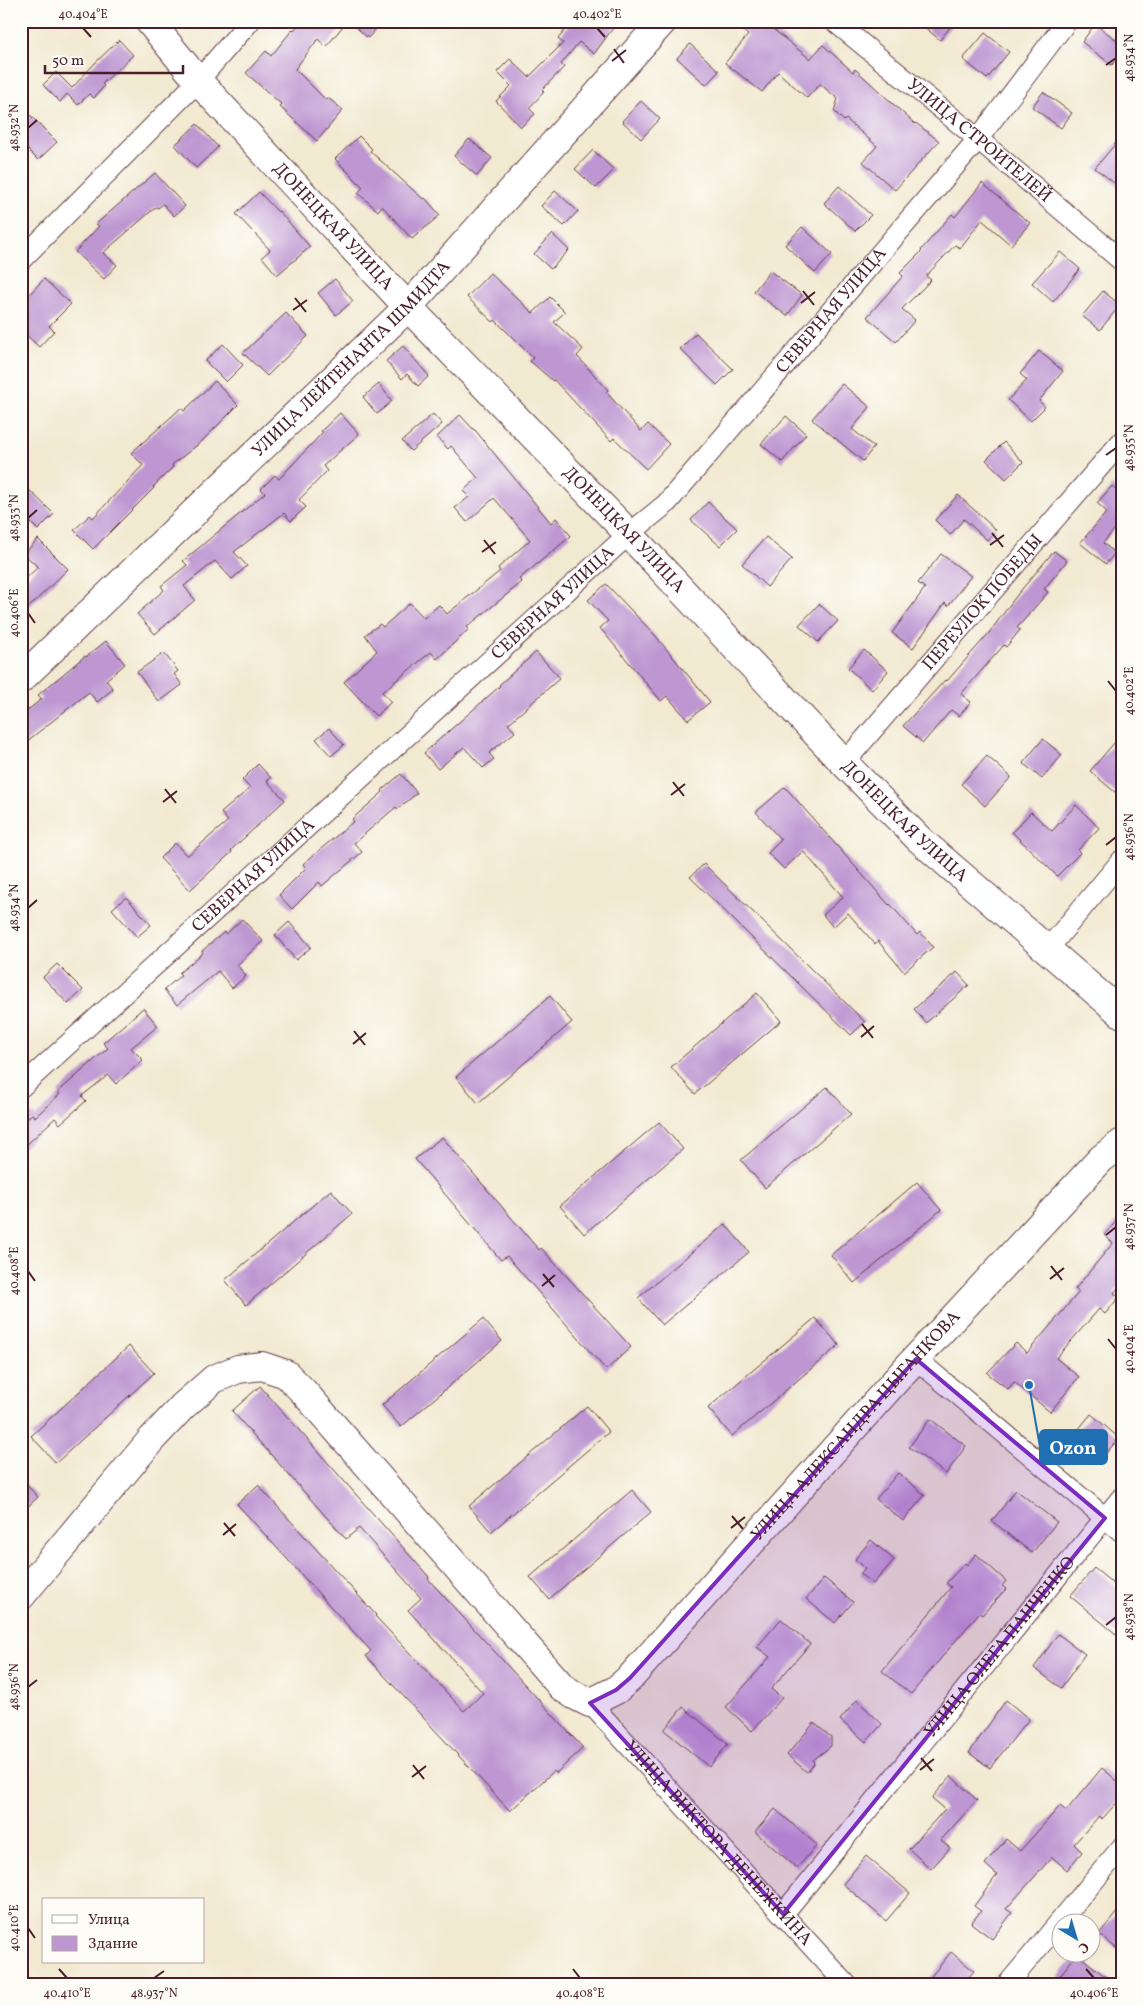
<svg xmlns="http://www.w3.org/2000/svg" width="1143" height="2006" font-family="Vollkorn,serif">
  <rect width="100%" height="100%" fill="#fdfcf7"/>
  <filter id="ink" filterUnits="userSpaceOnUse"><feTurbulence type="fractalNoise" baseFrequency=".02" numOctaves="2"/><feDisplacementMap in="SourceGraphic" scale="10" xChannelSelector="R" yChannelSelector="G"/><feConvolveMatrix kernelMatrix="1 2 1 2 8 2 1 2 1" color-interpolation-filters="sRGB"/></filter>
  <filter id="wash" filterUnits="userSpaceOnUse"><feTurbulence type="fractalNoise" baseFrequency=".0096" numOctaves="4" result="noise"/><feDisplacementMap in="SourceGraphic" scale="20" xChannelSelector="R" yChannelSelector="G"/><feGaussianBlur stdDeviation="1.12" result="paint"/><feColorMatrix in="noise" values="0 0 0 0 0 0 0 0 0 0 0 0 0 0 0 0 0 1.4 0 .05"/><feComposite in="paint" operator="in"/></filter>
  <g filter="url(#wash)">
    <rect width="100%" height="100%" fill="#f2e9d1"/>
    <g id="blocks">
      <path fill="#bd96d2" d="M301 21H347L326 47 318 39 295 69 326 100 328 98 343 110 317 141 279 106 281 104 246 73 266 51 271 56 293 29 294 30Z
        M349 21H383L368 38Z
        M572 21H618L594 54 579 42 561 64 564 67 542 90 544 92 529 108 535 114 521 127 496 101 511 86 497 72 510 59 529 77 563 43 558 39Z
        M732 21H763L810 59 823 45 853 72 855 69 915 124 916 123 939 141 895 190 863 162 877 146 846 119 844 121 834 111 838 99 820 84 807 98 778 72 762 92 725 63 748 35Z
        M917 21H955L940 40Z
        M1095 24 1122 44V52L1112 65 1082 42Z
        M985 33 1009 52 987 79 963 59Z
        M119 40 133 55 102 84 104 86 94 98 89 94 78 105 67 94 60 102 43 85 56 72 72 88 95 63Z
        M690 44 719 71 706 85 677 58Z
        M1043 92 1072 113 1061 128 1032 107Z
        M641 101 660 119 641 139 622 121Z
        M30 115 57 142 38 160 21 143V124Z
        M197 124 218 147 196 168 175 145Z
        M359 136 372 149 370 151 423 199 425 198 440 215 412 239 382 206 378 211 358 193 363 187 335 159Z
        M1122 136V189L1095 168Z
        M469 139 492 158 477 176 454 156Z
        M593 150 614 170 596 188 575 169Z
        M155 173 185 206 174 216 163 204 158 208 156 207 103 253 117 265 104 279 75 252 99 226 96 224Z
        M982 183 1030 223 1011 245 982 220 960 248 955 245 926 276 931 280 902 309 915 320 896 342 867 317 903 276 900 273 922 251 921 250 952 214 955 217Z
        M839 186 871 215 855 231 824 203Z
        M555 191 578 211 564 226 541 206Z
        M259 192 278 212 279 211 310 247 277 275 262 257 270 250 236 214Z
        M802 227 832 254 815 273 785 245Z
        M552 234 569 250 551 269 534 254Z
        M1060 252 1080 269 1053 302 1032 283Z
        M770 271 802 295 787 316 754 291Z
        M490 273 533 313 550 297 565 312 554 322 583 349 577 356 608 390 606 392 641 431 648 424 669 444 646 469 614 438 611 441 554 380 553 381 530 361 533 358 495 320 493 322 467 297Z
        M44 279 71 304 49 326 54 331 39 347 21 330V303Z
        M335 279 353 301 336 315 318 293Z
        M1103 291 1120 305 1100 330 1082 316Z
        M286 313 308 336 267 376 243 353Z
        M696 333 733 369 717 385 680 349Z
        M223 344 243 365 226 382 205 361Z
        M403 346 429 376 418 386 407 374 402 379 386 361Z
        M1039 351 1063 371 1039 401 1045 407 1031 421 1008 400 1027 380 1020 374Z
        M215 381 238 405 201 442 172 465 173 467 153 487 154 488 93 549 74 530 90 515 93 518 143 465 131 453 181 408 184 411Z
        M379 384 392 401 377 414 363 397Z
        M842 384 870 407 852 429 874 447 863 461 812 419Z
        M340 413 359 434 323 466 327 471 299 500 306 507 291 521 284 513 234 552 247 566 232 579 215 561 184 586 195 600 155 634 137 614 164 590 161 586 187 565 183 561 265 493 261 489 275 475 279 479 323 432 321 431Z
        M433 414 442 424 411 451 402 441Z
        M460 415 474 430H475L551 523 556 518 571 536 519 579 522 582 467 627 469 629 437 659 431 652 382 692 391 702 376 716 344 682 377 651 365 635 380 624 383 627 410 603 424 618 439 605 447 614 500 571 498 568 530 540 494 498 467 522 455 508 469 497 463 491 478 478 451 446 448 449 437 437Z
        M786 416 806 434 782 462 761 444Z
        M1004 442 1023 462 1006 479 986 460Z
        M21 482 54 514 38 530 21 513Z
        M1112 486 1122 494V525L1120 523 1103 543 1115 553 1106 564 1080 543 1107 512 1097 503Z
        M958 495 996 530 987 540 964 519 950 535 935 520Z
        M708 502 737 529 720 546 691 520Z
        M766 537 792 559 767 587 742 564Z
        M38 539 68 569 21 615V583L38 567 24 554Z
        M1054 551 1067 561 1044 589 1048 592 1017 628 1020 630 1006 647 1004 645 961 694 971 702 959 716 951 710 923 743 903 726 945 680 947 681 989 633 1017 595Z
        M941 554 971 576 948 606 945 603 913 648 892 633 925 588 918 583Z
        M606 584 654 634 710 702 688 720 667 696 661 701 600 628 608 621 588 600Z
        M819 604 838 621 818 642 799 625Z
        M106 641 125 664 106 680 113 689 97 702 89 692 21 746V715L42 699 38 695 85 656 86 657Z
        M864 650 888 671 872 690 848 668Z
        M536 652 560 678 508 724 515 732 489 753 494 759 483 768 464 747 438 769 424 753 500 686 499 685Z
        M164 653 178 671 174 674 182 685 159 702 137 672Z
        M329 728 344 745 331 756 316 739Z
        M1122 734V798L1090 771Z
        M1043 739 1062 755 1042 779 1023 763Z
        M987 756 1011 777 985 806 961 784Z
        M258 764 271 778 267 781 285 800 231 850 232 852 190 890 160 858 175 843 187 856 228 821 221 813 250 788 242 780Z
        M401 774 417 793 398 809 396 807 354 843 362 852 322 886 319 882 292 909 279 895 306 868 303 864 354 821 352 819 383 792 382 790Z
        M785 787 889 905 890 904 917 935 920 932 933 947 904 972 878 941 875 944 848 913 833 927 823 915 843 897 803 851 784 869 768 853 781 840 756 812Z
        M1076 805 1099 828 1078 850 1080 853 1057 876 1012 832 1031 812 1052 831Z
        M704 864 865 1022 851 1035 690 877Z
        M126 897 151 925 137 937 112 909Z
        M242 919 263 941 237 965 246 976 232 988 218 971 177 1005 164 990 181 975 179 973 203 953 202 951 224 932 226 934Z
        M289 922 311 947 296 960 275 935Z
        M57 964 83 990 68 1004 43 977Z
        M957 972 969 985 926 1023 914 1009Z
        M757 993 781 1021 695 1094 671 1067Z
        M550 996 572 1022 478 1103 456 1077Z
        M143 1008 158 1026 131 1048 143 1060 116 1084 108 1075 82 1096 86 1101 60 1124 55 1118 21 1150V1124L32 1114 35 1117 60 1094 58 1092 108 1048 103 1043Z
        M827 1087 851 1114 765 1188 741 1160Z
        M659 1122 683 1149 584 1234 560 1206Z
        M442 1137 539 1250 541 1248 631 1347 606 1370 507 1256 501 1260 415 1159Z
        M917 1182 941 1210 854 1283 831 1255Z
        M331 1190 352 1214 246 1305 225 1280Z
        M1122 1215V1283L1114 1293 1119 1297 1105 1314 1099 1309 1056 1358 1079 1377 1050 1412 1014 1382 1008 1389 987 1373 1016 1343 1027 1353 1079 1292 1075 1289 1113 1243 1104 1235Z
        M725 1224 749 1252 662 1325 638 1298Z
        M815 1318 839 1345 732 1436 708 1408Z
        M483 1319 502 1341 401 1427 382 1405Z
        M129 1346 154 1373 56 1463 31 1436Z
        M260 1386 429 1577 428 1579 583 1748 556 1773 554 1771 510 1811 366 1656 371 1651 237 1504 258 1485 376 1615 375 1616 464 1711 483 1693 408 1610 421 1598 359 1528 346 1539 232 1411Z
        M587 1406 609 1432 491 1532 469 1506Z
        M1091 1414 1119 1438 1101 1459 1073 1436Z
        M930 1419 966 1446 946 1474 909 1447Z
        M898 1473 925 1495 903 1521 876 1499Z
        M21 1479 38 1497 21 1513Z
        M632 1490 651 1512 549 1599 530 1577Z
        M1016 1490 1057 1522 1032 1553 992 1521Z
        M871 1540 894 1560 873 1584 860 1574 865 1568 855 1559Z
        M976 1554 1006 1581 1002 1586 1006 1589 982 1615 979 1613 911 1694 882 1671 951 1587 946 1583 965 1563 967 1565Z
        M1094 1568 1122 1591V1639L1070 1596Z
        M824 1578 853 1602 835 1623 806 1599Z
        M781 1619 810 1644 771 1689 782 1698 752 1731 726 1707 770 1657 757 1647Z
        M1058 1634 1085 1654 1061 1688 1034 1668Z
        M857 1700 882 1724 866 1742 840 1720Z
        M1006 1700 1029 1719 990 1768 969 1753Z
        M683 1707 728 1744 709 1767 664 1730Z
        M814 1723 831 1737V1746L813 1760 814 1764 807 1772 787 1755Z
        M1102 1768 1122 1785V1797L1102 1819 1099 1816 1074 1844 1082 1852 1067 1870 1052 1857 1006 1909 1012 1913 992 1939 971 1923 981 1911 974 1906 997 1875 985 1864 1006 1839 1020 1851 1060 1806 1066 1811Z
        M951 1776 977 1800 941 1840 950 1848 931 1869 909 1849 945 1809 932 1798Z
        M775 1809 817 1845 797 1868 755 1832Z
        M866 1856 910 1893 886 1921 843 1884Z
        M1122 1906V1953L1099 1934Z
        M951 1952 974 1971 962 1985H924Z
        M1077 1954 1116 1985H1052Z"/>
    </g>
  </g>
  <g filter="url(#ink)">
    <use href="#blocks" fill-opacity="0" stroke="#633d44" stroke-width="1"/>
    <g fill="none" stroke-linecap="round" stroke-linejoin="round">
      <defs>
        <g id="street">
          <path id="s1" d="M834 21 978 139 1122 261"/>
          <path d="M21 260 198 81 250 21"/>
          <path id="s2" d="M844 763 1122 441"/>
          <path d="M1047 950 1122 860"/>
          <path id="s3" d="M21 1087 629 534 666 504 978 139 1067 21"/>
          <path d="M916 1359 1122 1532"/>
          <path id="s4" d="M590 1703 847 1985"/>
          <path id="s5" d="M783 1914 1122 1497"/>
          <path d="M1007 1985 1122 1847"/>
        </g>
        <g id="secondary">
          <path id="s6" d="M149 21 198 81 408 307 629 534 844 763 919 839 1122 1014"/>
          <path id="s7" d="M21 679 408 307 663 21"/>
          <path id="s8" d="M21 1596 152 1439 183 1406 214 1379 238 1369 262 1366 286 1374 303 1391 562 1687 574 1695 590 1703 616 1690 630 1678 905 1370 1101 1159 1122 1143"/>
        </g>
      </defs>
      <use href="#street" stroke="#633d44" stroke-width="22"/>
      <use href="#secondary" stroke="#633d44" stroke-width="30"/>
      <use href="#street" stroke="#fff" stroke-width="20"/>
      <use href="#secondary" stroke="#fff" stroke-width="28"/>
    </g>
  </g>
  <path fill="#7b2cbf" fill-opacity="0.2" stroke="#7b2cbf" stroke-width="4" stroke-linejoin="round" d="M916 1359 1105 1518 783 1914 590 1703 616 1690 630 1678Z"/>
  <path fill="none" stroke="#4a1f2b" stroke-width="2" d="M83 28 91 37M597 28 605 37M614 49 624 63M612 61 626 50M1106 65 1116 58M28 128 37 120M803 291 814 305M295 298 306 312M801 303 815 292M293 310 307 300M1106 455 1116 448M28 518 37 510M992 533 1003 547M484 540 495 554M990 545 1004 535M482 552 496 542M28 613 35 623M1108 681 1116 691M673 782 684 796M165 789 176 803M671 795 685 784M163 802 177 791M1106 845 1116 837M28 908 37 900M862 1024 873 1038M354 1031 365 1045M861 1037 874 1026M353 1044 366 1033M1106 1235 1116 1227M1051 1266 1062 1280M28 1271 35 1281M543 1274 554 1287M1050 1279 1064 1268M542 1286 555 1275M1108 1339 1116 1349M732 1516 743 1529M224 1523 235 1536M731 1528 745 1517M223 1535 236 1524M1106 1625 1116 1617M28 1687 37 1680M921 1758 932 1771M413 1765 424 1779M920 1770 934 1759M412 1777 426 1766M28 1928 35 1938M59 1969 67 1978M573 1969 580 1978M1086 1969 1094 1978M154 1978 164 1971"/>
  <g text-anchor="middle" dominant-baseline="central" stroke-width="4.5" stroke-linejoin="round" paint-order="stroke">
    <g font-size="18" fill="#4a1f2b" stroke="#fdfcf7">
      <text stroke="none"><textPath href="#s1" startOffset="188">УЛИЦА СТРОИТЕЛЕЙ</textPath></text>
      <text stroke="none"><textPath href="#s6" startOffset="276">ДОНЕЦКАЯ УЛИЦА</textPath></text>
      <text stroke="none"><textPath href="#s3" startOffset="1124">СЕВЕРНАЯ УЛИЦА</textPath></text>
      <text stroke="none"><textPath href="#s7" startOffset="460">УЛИЦА ЛЕЙТЕНАНТА ШМИДТА</textPath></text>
      <text stroke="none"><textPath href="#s6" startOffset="696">ДОНЕЦКАЯ УЛИЦА</textPath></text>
      <text stroke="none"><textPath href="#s2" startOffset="212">ПЕРЕУЛОК ПОБЕДЫ</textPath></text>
      <text stroke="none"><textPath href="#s3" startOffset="719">СЕВЕРНАЯ УЛИЦА</textPath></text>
      <text stroke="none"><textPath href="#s6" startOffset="1101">ДОНЕЦКАЯ УЛИЦА</textPath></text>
      <text stroke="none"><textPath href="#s3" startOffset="314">СЕВЕРНАЯ УЛИЦА</textPath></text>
      <text stroke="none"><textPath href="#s8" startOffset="1202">УЛИЦА АЛЕКСАНДРА ЦЫГАНКОВА</textPath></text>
      <text stroke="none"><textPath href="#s5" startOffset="344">УЛИЦА ОЛЕГА ПАНЧЕНКО</textPath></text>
      <text stroke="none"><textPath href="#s4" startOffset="190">УЛИЦА ВИКТОРА ДЕНЕЖКИНА</textPath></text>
    </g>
  </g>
  <path fill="none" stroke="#1f6fb2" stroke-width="2" d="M1029 1385L1040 1447"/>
  <circle fill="#1f6fb2" stroke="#fdfcf7" stroke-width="2" cx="1029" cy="1385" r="5"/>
  <rect fill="#1f6fb2" stroke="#1f6fb2" stroke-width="2" x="1040" y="1430" width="67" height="34" rx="5"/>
  <g font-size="19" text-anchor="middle" font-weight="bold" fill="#fff">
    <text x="1073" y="1454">Ozon</text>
  </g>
  <rect width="1143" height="2006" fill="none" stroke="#fdfcf7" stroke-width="55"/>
  <rect x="42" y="1898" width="162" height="65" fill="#fdfcf7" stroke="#b5a4a5"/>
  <rect x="52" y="1915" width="25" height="8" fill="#ffffff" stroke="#b5a4a5"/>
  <text x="88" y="1924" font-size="15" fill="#4a1f2b">Улица</text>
  <rect x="52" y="1936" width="25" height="15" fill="#bd96d2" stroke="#b5a4a5"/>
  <text x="88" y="1948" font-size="15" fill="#4a1f2b">Здание</text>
  <g transform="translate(1076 1938) rotate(142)"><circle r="24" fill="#fdfcf7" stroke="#b5a4a5"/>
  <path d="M0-4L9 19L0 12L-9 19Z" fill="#1f6fb2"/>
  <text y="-8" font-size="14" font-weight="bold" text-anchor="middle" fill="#4a1f2b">С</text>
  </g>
  <path d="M45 65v8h138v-8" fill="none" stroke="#4a1f2b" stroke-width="2.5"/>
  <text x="52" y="65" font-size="15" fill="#4a1f2b" stroke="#fdfcf7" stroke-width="4" paint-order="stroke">50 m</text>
  <rect x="28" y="28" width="1088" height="1950" fill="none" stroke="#4a1f2b" stroke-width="2"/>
  <g font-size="12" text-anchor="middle" fill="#4a1f2b">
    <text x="83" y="18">40.404°E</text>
    <text x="597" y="18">40.402°E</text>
    <text transform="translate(1129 58) rotate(-90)" y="4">48.934°N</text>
    <text transform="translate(14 128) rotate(-90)" y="4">48.932°N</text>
    <text transform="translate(1129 448) rotate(-90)" y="4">48.935°N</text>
    <text transform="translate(14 518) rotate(-90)" y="4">48.933°N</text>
    <text transform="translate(14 613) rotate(-90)" y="4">40.406°E</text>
    <text transform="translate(1129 691) rotate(-90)" y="4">40.402°E</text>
    <text transform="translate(1129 837) rotate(-90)" y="4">48.936°N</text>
    <text transform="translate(14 908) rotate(-90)" y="4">48.934°N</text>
    <text transform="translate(1129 1227) rotate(-90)" y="4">48.937°N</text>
    <text transform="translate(14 1271) rotate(-90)" y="4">40.408°E</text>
    <text transform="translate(1129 1349) rotate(-90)" y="4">40.404°E</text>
    <text transform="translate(1129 1617) rotate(-90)" y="4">48.938°N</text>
    <text transform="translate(14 1687) rotate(-90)" y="4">48.936°N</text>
    <text transform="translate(14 1928) rotate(-90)" y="4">40.410°E</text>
    <text x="67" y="1997">40.410°E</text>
    <text x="154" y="1997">48.937°N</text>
    <text x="580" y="1997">40.408°E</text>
    <text x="1094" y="1997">40.406°E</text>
  </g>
</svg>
